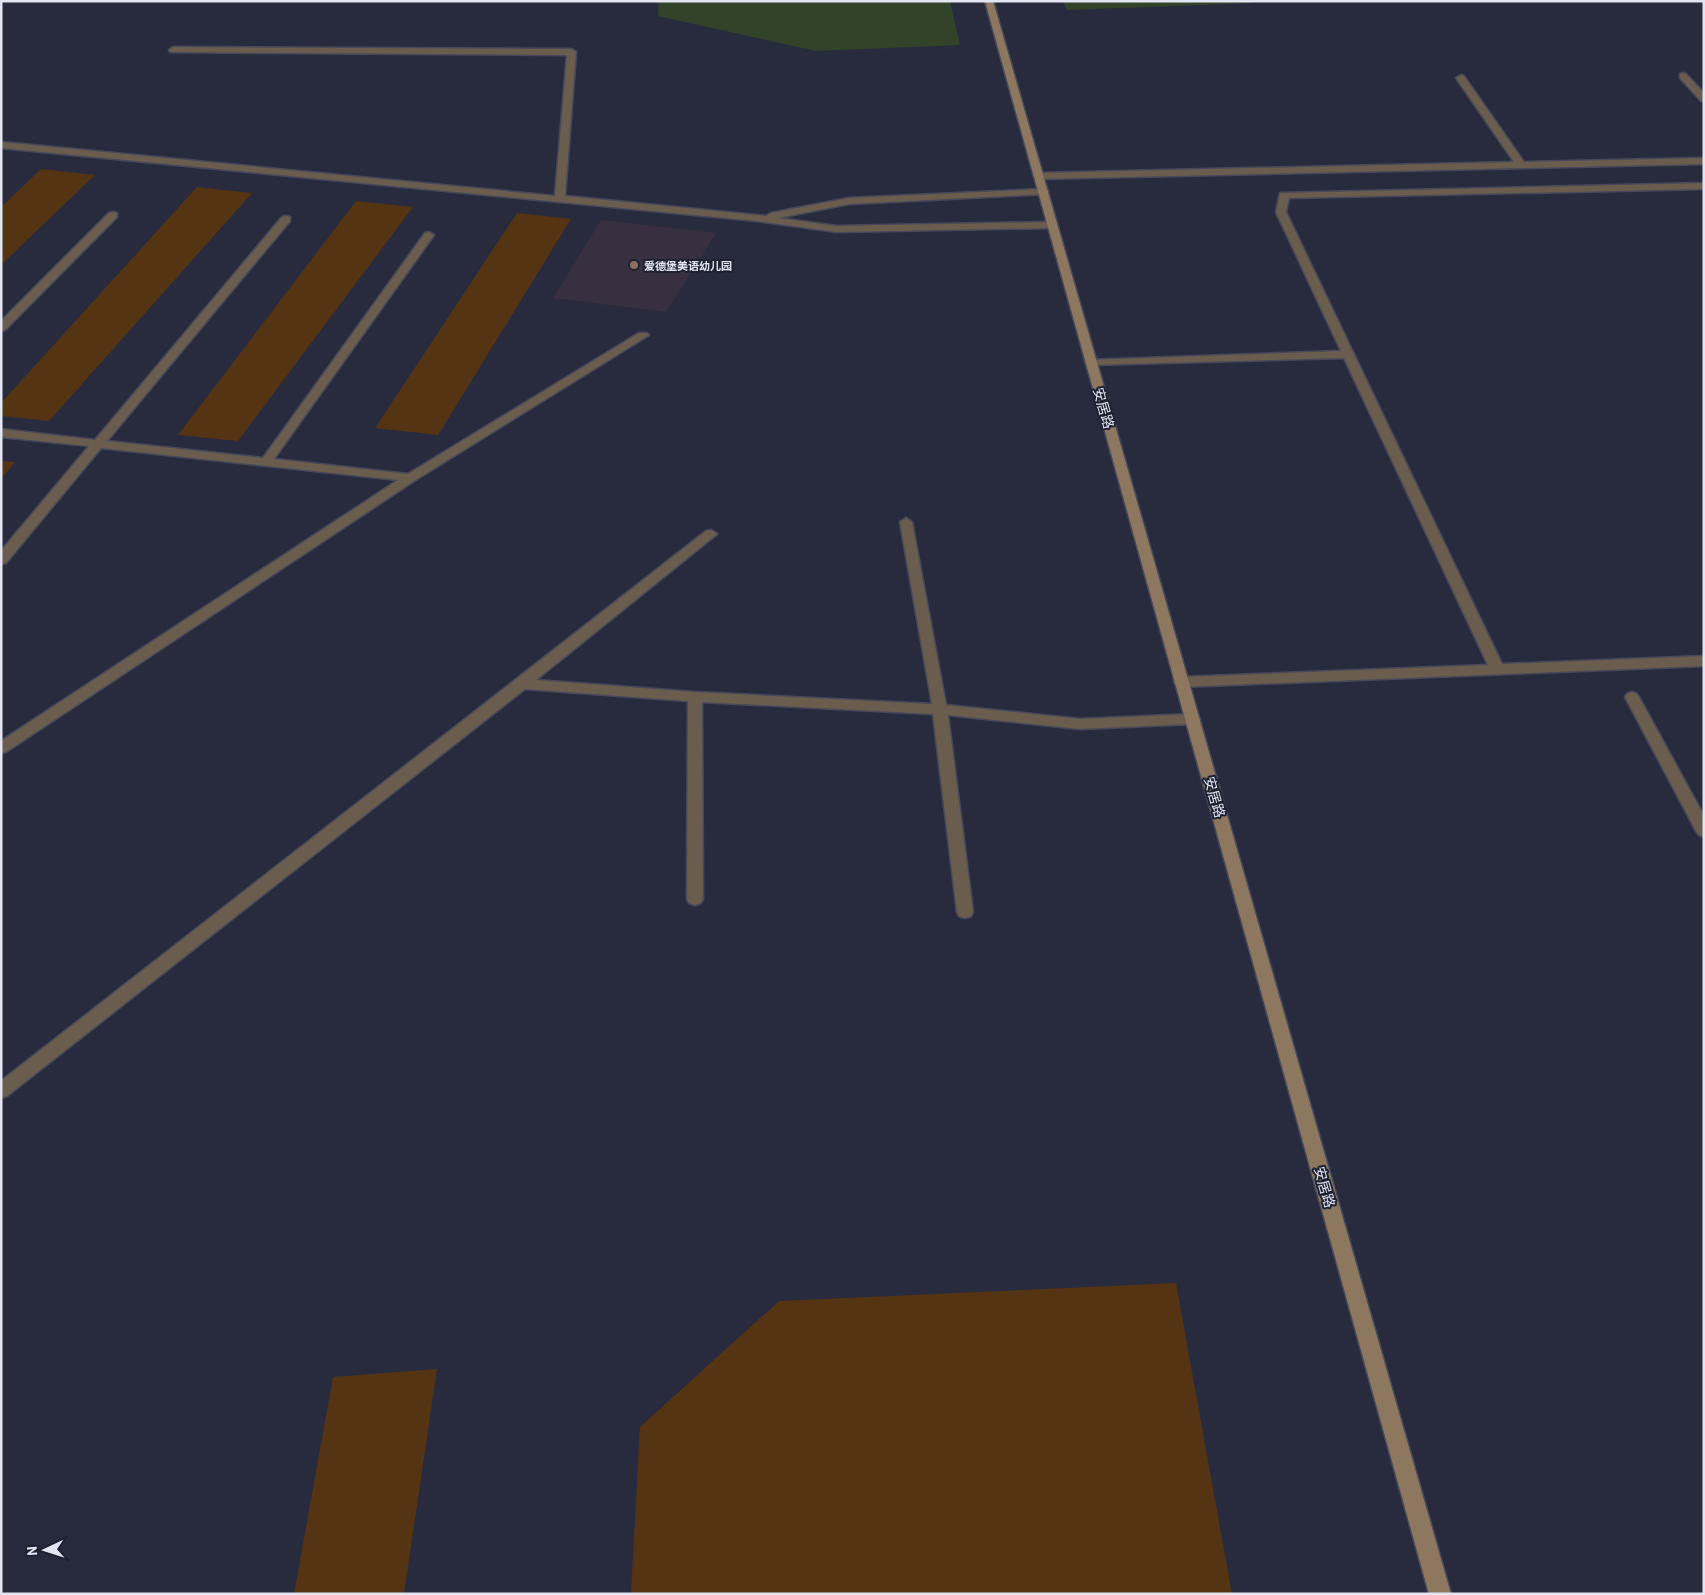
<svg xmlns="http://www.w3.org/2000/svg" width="1705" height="1595" font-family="Barlow,'Noto Sans SC',sans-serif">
  <rect width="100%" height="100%" fill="#282b3d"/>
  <path fill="#383040" d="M601 220 716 233 666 312 553 298Z"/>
  <path fill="#314429" d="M659 1H950L960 45 816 51 658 16Z
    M1063 1H1251L1252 3 1067 10Z"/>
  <path fill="#543413" d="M41 169 95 175 1 265V207Z
    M197 187 252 193 49 421 1 416V403Z
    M356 201 413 207 238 441 178 435Z
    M517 213 571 219 438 435 375 428Z
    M1 461 15 462 1 479Z
    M1176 1283 1232 1594H631L640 1427 779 1301Z
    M437 1369 404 1594H294L333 1377Z"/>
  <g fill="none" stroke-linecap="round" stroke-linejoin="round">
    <defs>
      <path id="street" d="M173 47 572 49 576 52 565 196 766 216 771 213 849 198 1044 189 1048 190V194L849 204 778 218 837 226 1051 222 1056 225 1051 228 837 232 757 221 1 148V142L555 196 567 55 170 52 169 50Z
        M1683 73 1686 74 1704 93V102L1701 101 1680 78V74Z
        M1461 75 1464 76 1524 162 1704 158V164L1039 179 1034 176 1039 173 1514 162 1456 78Z
        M1704 183V189L1289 198 1286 212 1502 664 1704 656V666L1181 687 1176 685 1174 682 1176 679 1181 677 1488 665 1344 358 1091 365 1087 364 1085 362 1087 360 1341 351 1276 212 1280 193Z
        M113 212 117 213V217L5 330 1 331V321L109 213Z
        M286 216 290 217V221L107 441 263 458 425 233 429 232 434 235 274 459 408 474 639 333H647L649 335 414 481 6 752 1 753V741L398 480 101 448 6 563 1 564V551L89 446 1 437V429L95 440 282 217Z
        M906 518 912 522 946 705 1080 719 1193 714 1198 716 1200 719 1198 722 1193 724 1080 729 948 715 973 912 971 916 965 918 959 916 957 912 933 714 702 702 703 899 701 903 695 905 689 903 687 899 688 701 525 689 7 1096 1 1098V1081L706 531 711 530 717 534 536 680 695 692 932 704 900 522Z
        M1632 692 1637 694 1639 697 1704 816V837L1699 835 1696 831 1625 697 1627 694Z"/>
      <path id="secondary" d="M985 1H993L1451 1594H1429Z"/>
    </defs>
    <use href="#street" stroke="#46495a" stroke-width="3"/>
    <use href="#secondary" stroke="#46495a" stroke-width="3"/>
    <use href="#street" fill="#6a5d4d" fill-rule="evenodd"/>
    <use href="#secondary" fill="#8d785f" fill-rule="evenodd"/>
  </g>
  <circle fill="#8d6e63" stroke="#1e2132" stroke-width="2" cx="634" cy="265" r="5"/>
  <g text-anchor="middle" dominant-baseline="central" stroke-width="4" stroke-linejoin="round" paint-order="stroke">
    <g font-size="11" font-weight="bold" fill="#e3e6f2" stroke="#1e2132" text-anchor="start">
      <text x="644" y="265">爱德堡美语幼儿园</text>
    </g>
    <g font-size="14" fill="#e3e6f2" stroke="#1e2132">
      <text transform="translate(1104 408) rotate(74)">安居路</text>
      <text transform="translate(1215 797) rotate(74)">安居路</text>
      <text transform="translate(1325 1187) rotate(74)">安居路</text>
    </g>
  </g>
  <rect width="1705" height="1595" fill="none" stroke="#e3e6f2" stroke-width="5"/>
  <g transform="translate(45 1550) rotate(266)" stroke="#1e2132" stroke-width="4" paint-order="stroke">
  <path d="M0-4L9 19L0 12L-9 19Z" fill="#e3e6f2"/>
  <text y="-8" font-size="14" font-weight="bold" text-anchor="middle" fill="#e3e6f2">N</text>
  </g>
</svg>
